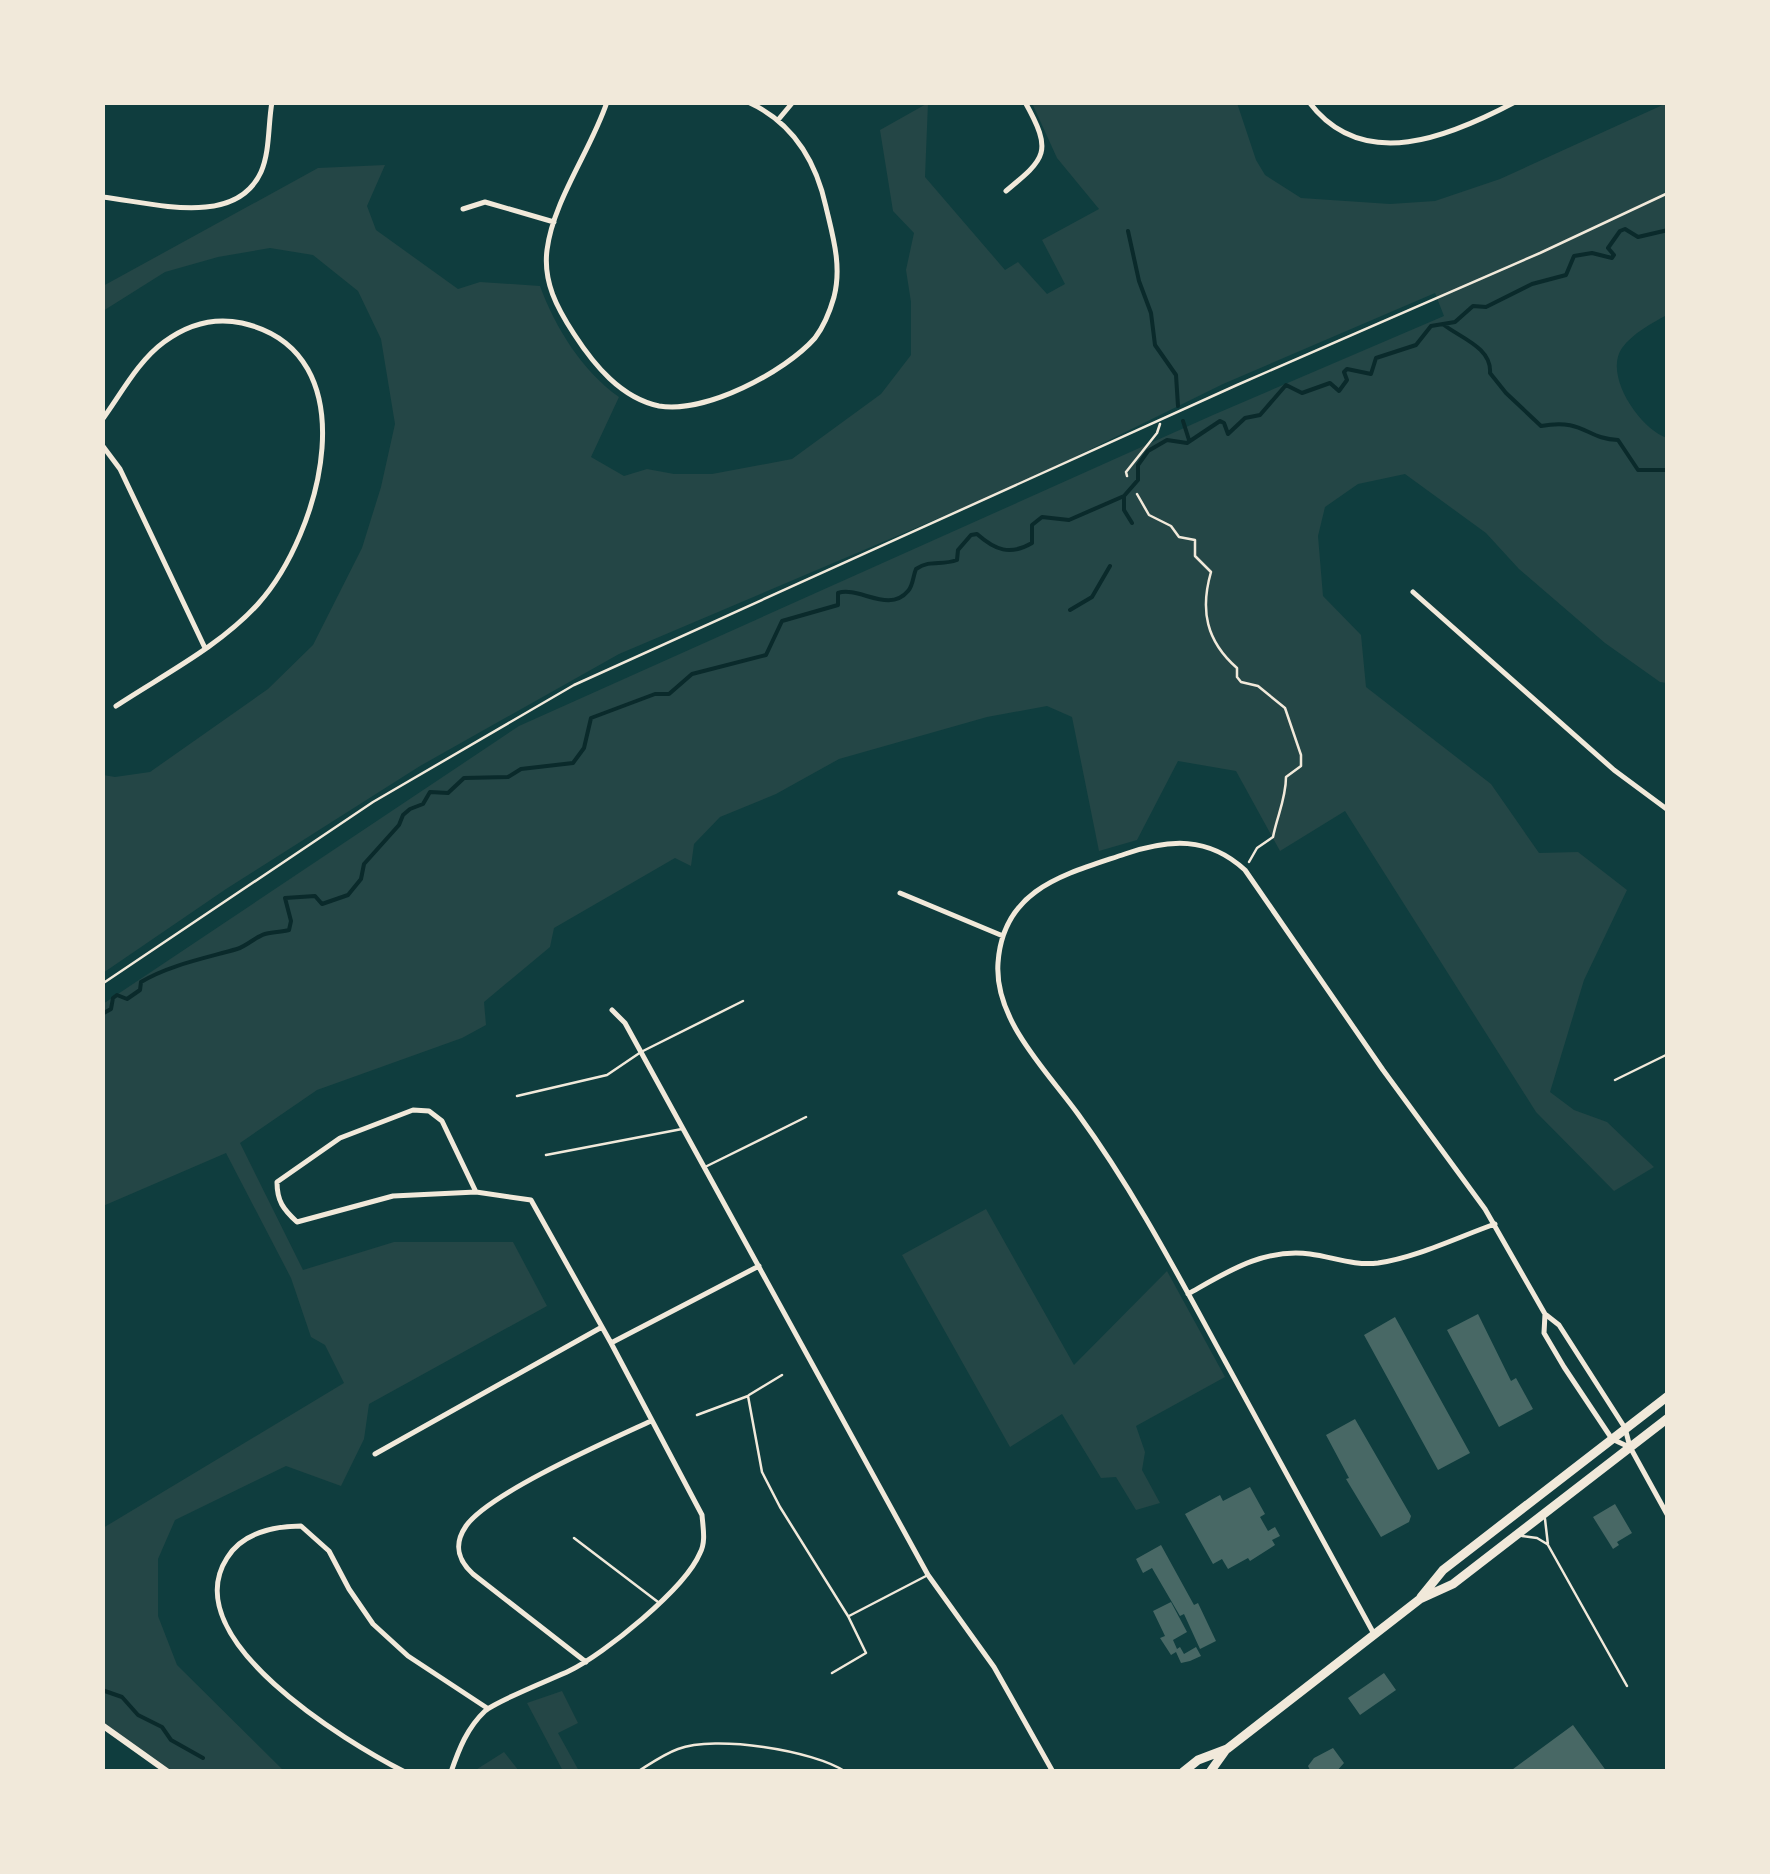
<svg xmlns="http://www.w3.org/2000/svg" width="1770" height="1874" font-family="'Nunito Sans',sans-serif">
  <rect width="100%" height="100%" fill="#0f3d3e"/>
  <path fill="#244646" d="M928 103 925 177 1005 270 1018 262 1047 294 1065 284 1042 240 1099 209 1057 158 1032 103H1237L1256 160 1265 175 1301 198 1390 204 1435 201 1500 179 1667 103V315C1652 323 1633 333 1622 348 1603 375 1640 429 1667 438V683L1660 682 1605 643 1519 569 1486 533 1405 474 1358 484 1325 507 1318 536 1323 596 1361 635 1366 687 1491 784 1539 853 1578 852 1627 890 1584 980 1550 1092 1574 1110 1607 1122 1654 1167 1614 1191 1536 1112 1345 811 1280 851 1236 771 1178 761 1137 840 1099 851 1072 717 1047 706 987 717 839 759 776 794 720 817 694 844 691 866 675 858 554 928 550 947 484 1002 486 1025 462 1038 317 1090 240 1143 303 1270 394 1242H513L547 1306 369 1404 364 1439 341 1486 286 1466 175 1520 158 1559V1616L177 1665 284 1771H168L103 1725V1528L344 1383 325 1345 311 1337 291 1278 226 1153 103 1206V1004L519 726 1213 415 1444 316 1435 293 1223 384 1024 482 619 654 420 766 226 889 103 973V775L115 777 150 772 268 689 313 645 362 548 381 487 395 424 381 339 358 291 313 255 270 248 218 257 165 272 103 311V286L318 168 385 165 367 206 376 230 458 289 480 282 540 286C555 327 582 371 619 397L591 457 624 476 647 469 674 474H712L792 459 881 394 911 355V302L906 270 914 233 893 211 880 130Z
    M986 1209 1074 1365 1167 1271 1225 1377 1136 1426 1145 1452 1142 1470 1160 1503 1136 1510 1116 1477 1101 1478 1062 1414 1010 1447 902 1255Z
    M562 1691 578 1723 558 1733 579 1771H563L527 1703Z
    M504 1752 519 1771H474Z"/>
  <g fill="none" stroke-linecap="round" stroke-linejoin="round">
    <path stroke="#0a2a2b" stroke-width="4" d="M1128 231 1139 281 1151 313 1155 345 1176 375 1178 406
      M1444 325C1461 338 1492 348 1490 373L1506 393 1541 426C1584 418 1586 439 1618 440L1638 470H1668
      M1183 421 1189 440
      M1124 496V510L1132 523
      M1070 610 1092 597 1110 566
      M102 1014 111 1009 113 998 117 995 127 999 140 990 141 982C169 965 206 958 237 949 247 946 255 937 265 934 272 932 282 932 289 930L291 921 285 898 315 896 322 904 348 895 361 879 364 864 399 825 403 815 410 809 423 804 430 792 448 793 464 778 508 777 521 769 573 763 584 748 591 718 655 694H669L692 674 766 655 782 621 838 605V593C859 586 889 614 908 591 913 586 913 576 916 569 931 559 941 566 957 560L958 550 971 535 977 534C995 550 1010 556 1032 543V525L1042 517 1069 520 1124 496 1138 480V465L1148 451 1167 440 1187 443 1220 421 1224 423 1228 434 1245 418 1260 415 1286 385 1302 393 1330 383 1339 391 1347 380 1344 372 1347 369 1371 374 1376 358 1416 345 1431 326 1455 322 1473 306 1486 307 1532 284 1566 275 1574 256 1592 253 1612 258 1614 255 1608 248 1620 231 1625 229 1638 237 1668 230
      M102 1690 122 1697 138 1715 162 1727 171 1740 203 1758"/>
  </g>
  <path fill="#486865" d="M1478 1314 1511 1381 1516 1378 1533 1409 1499 1427 1447 1330Z
    M1395 1317 1470 1453 1438 1470 1364 1335Z
    M1355 1419 1411 1516 1409 1522 1381 1537 1346 1479 1349 1478 1326 1435Z
    M1250 1487 1265 1514 1260 1517 1268 1531 1275 1527 1280 1536 1272 1540 1275 1545 1250 1561 1248 1558 1228 1569 1222 1559 1213 1564 1185 1514 1220 1495 1223 1501Z
    M1615 1504 1632 1533 1617 1542 1619 1545 1613 1549 1593 1517Z
    M1161 1545 1194 1605 1198 1603 1216 1641 1200 1649 1184 1614 1180 1616 1152 1568 1143 1573 1136 1559Z
    M1171 1602 1187 1632 1173 1640 1177 1649 1180 1647 1184 1654 1196 1647 1201 1656 1190 1661 1181 1663 1176 1652 1171 1655 1160 1638 1165 1636 1153 1611Z
    M1384 1673 1396 1690 1360 1715 1348 1698Z
    M1573 1725 1607 1772H1509Z
    M1333 1748 1344 1763 1336 1772H1311L1308 1766 1314 1758Z"/>
  <g fill="none" stroke-linecap="round" stroke-linejoin="round">
    <path stroke="#f1e9da" stroke-width="2.5" d="M1127 476 1126 472 1157 433 1160 424
      M1137 494 1149 515 1171 526 1179 537 1195 540V556L1211 572C1200 610 1206 641 1237 668V677L1241 682 1258 686 1285 708 1301 755V766L1286 777C1286 799 1277 816 1273 837L1257 848 1249 862
      M102 984 373 802 574 685 1237 385 1540 253 1668 193"/>
    <path stroke="#f1e9da" stroke-width="2.5" d="M1615 1080 1668 1054
      M517 1096 607 1075 641 1052 743 1001
      M546 1155 682 1129
      M705 1167 806 1117
      M749 1395 782 1375
      M697 1415 748 1396 762 1472 780 1507 848 1616 866 1653 832 1673
      M1545 1519 1548 1545 1627 1686
      M1522 1536 1537 1538 1547 1544
      M574 1538 658 1602
      M849 1616 926 1576
      M637 1772C650 1764 664 1754 678 1749 715 1735 813 1750 846 1772"/>
    <path stroke="#f1e9da" stroke-width="5" d="M607 102C591 150 553 201 547 250 543 282 557 308 574 334 594 365 621 398 659 406 705 414 785 372 815 338 824 326 830 311 834 297 842 266 833 237 826 207 816 161 792 122 748 102
      M1309 102C1363 174 1451 136 1515 102
      M778 120 793 102
      M1006 191C1046 158 1053 152 1025 102
      M102 197C150 202 235 229 261 172 270 152 268 124 272 102
      M463 209 485 202 554 222
      M102 420C121 394 138 361 164 342 187 325 214 317 242 323 371 352 321 534 258 604 220 646 163 675 116 706
      M102 445 120 469 205 648
      M1413 592 1614 770 1668 810
      M900 893 1003 936
      M612 1010 625 1023 928 1575 994 1667 1053 1772
      M413 1110 429 1111 442 1121 476 1192 393 1196 297 1222C283 1209 277 1201 277 1182L340 1138Z
      M1188 1294C1227 1272 1263 1248 1310 1254 1333 1257 1354 1266 1378 1263 1418 1257 1458 1237 1495 1224
      M1545 1314 1544 1333 1564 1367 1612 1439 1627 1446
      M611 1343 759 1266
      M375 1454 602 1327
      M1374 1634C1325 1543 1275 1452 1225 1361 1179 1277 1135 1192 1078 1114 1047 1071 994 1020 998 963 1003 888 1066 874 1125 854 1169 839 1208 836 1245 870L1383 1070 1485 1209 1545 1314 1559 1325 1625 1428 1630 1447 1668 1516
      M586 1662 473 1574C458 1560 453 1545 466 1526 489 1493 610 1440 651 1421
      M405 1772C346 1742 175 1639 227 1558 242 1533 274 1526 301 1526L329 1551 349 1589 373 1624 408 1656 487 1708
      M451 1772C459 1749 467 1728 485 1711 494 1702 552 1679 569 1671 604 1654 685 1589 700 1553 706 1542 703 1528 702 1515L611 1343 531 1200 476 1192"/>
    <path stroke="#f1e9da" stroke-width="6" d="M102 1725 168 1772"/>
    <path stroke="#f1e9da" stroke-width="9" d="M1421 1597 1443 1570 1668 1396
      M1183 1772 1198 1760 1227 1749 1420 1599 1453 1584 1668 1418
      M1210 1772 1225 1751"/>
  </g>
  <rect width="1770" height="1874" fill="none" stroke="#f1e9da" stroke-width="210"/>
</svg>
